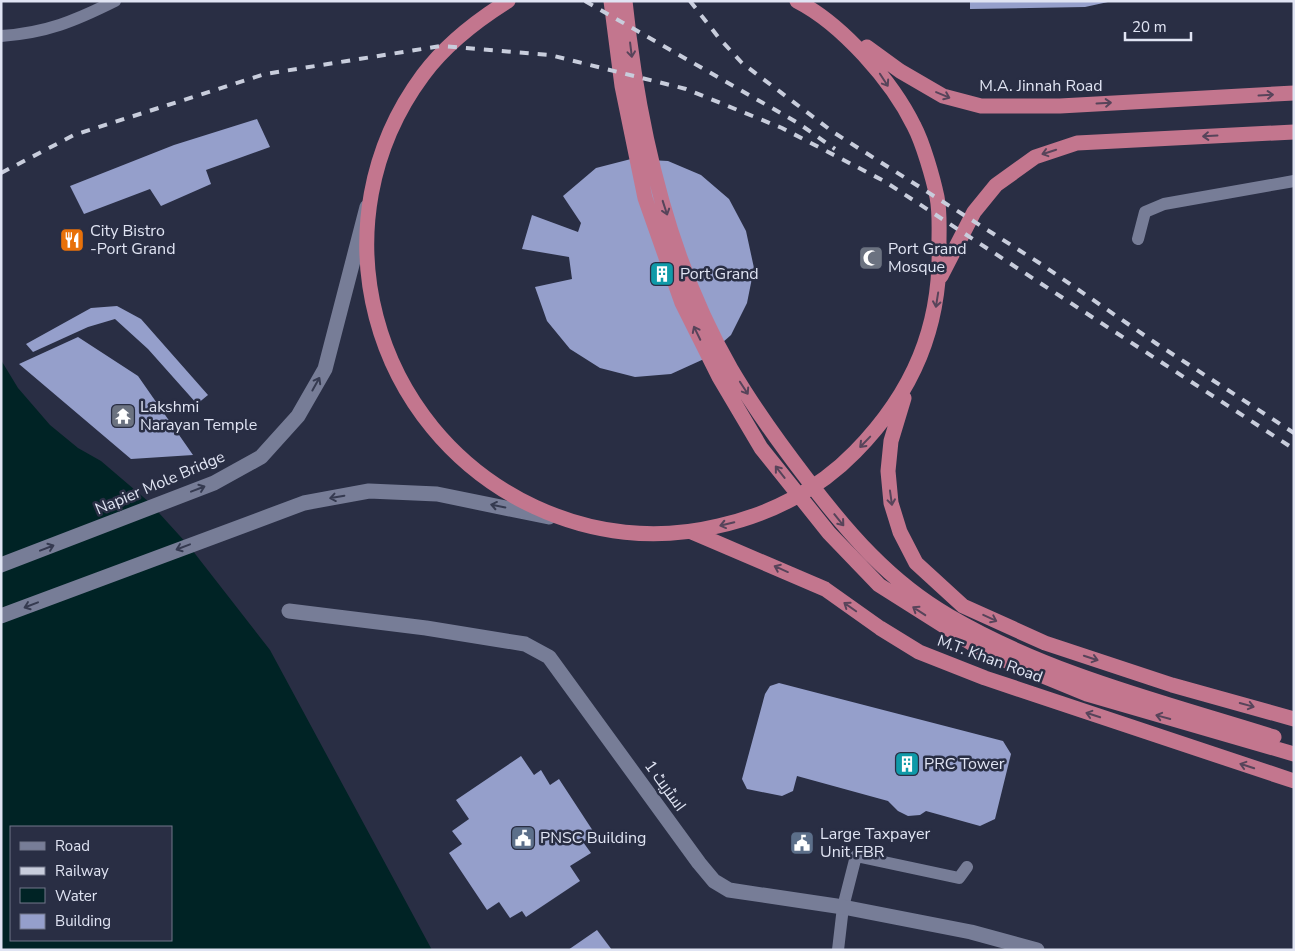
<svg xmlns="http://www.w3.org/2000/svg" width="1295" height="951" font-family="'Nunito Sans',Cairo,sans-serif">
  <rect width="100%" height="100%" fill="#292e44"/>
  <path fill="#002325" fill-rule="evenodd" d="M1 360 18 388 50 425 78 448 101 461 149 502 189 546 270 650 432 950H1ZM11 827H171V940H11Z"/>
  <path fill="#959fcb" d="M970 1H1108V2L1085 7 970 9Z
    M257 119 270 147 206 170 211 184 161 206 150 189 84 214 70 186 174 145Z
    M631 159 668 161 701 175 729 199 746 231 754 268 747 303 731 335 704 359 671 374 635 377 600 368 570 349 547 321 535 287 572 279 569 257 522 249 532 215 578 232 581 223 563 196 596 168Z
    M117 306 141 319 208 395 197 404 148 349 115 319 88 327 33 352 26 344 91 308Z
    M78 337 138 376 193 455 131 459 19 364Z
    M779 683 1003 741 1011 754 995 819 980 826 926 811 920 815 908 816 898 811 888 801 797 776 793 791 782 796 747 789 742 779 765 694 770 686Z
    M521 756 534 775 541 770 550 785 559 779 595 834 583 842 591 853 570 866 580 881 526 917 522 911 510 918 499 902 487 910 449 853 462 844 452 831 469 819 456 800Z
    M597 930 612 950H568Z"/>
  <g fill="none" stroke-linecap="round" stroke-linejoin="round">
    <path stroke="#777d97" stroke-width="12" d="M1 36C46 33 75 21 115 1
      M1138 239 1145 212 1164 204 1294 181
      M838 950 843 907 856 856 959 878 967 867"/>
    <path stroke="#777d97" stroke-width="15" d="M289 611 426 628 525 644 549 657 699 863 714 881 729 890 843 907 971 932 1037 950"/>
    <path stroke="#777d97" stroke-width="15" d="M1 565 214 483 261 457 298 416 325 369 367 207
      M1 616 304 503 369 491 437 494 549 517"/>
    <path stroke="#c3768e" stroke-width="15" d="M508 1C476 21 446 44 423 75 314 222 370 430 535 507 593 534 656 541 718 526 769 515 818 490 855 452 913 393 942 326 939 242 939 228 940 212 937 197 933 178 923 143 914 126 892 81 842 24 797 1
      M611 1 622 86 645 198 682 303 719 377 761 448 829 533 879 585 985 652 1087 694 1294 754
      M625 1C638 125 668 260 731 369 754 408 780 444 807 479 847 532 890 582 949 616 1050 675 1163 702 1274 737
      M867 47 900 71 943 96 981 106H1060L1294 93
      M941 276 974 212 996 185 1035 157 1077 143 1294 132
      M904 398 891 441 888 471 891 503 900 532 916 563 963 606 1045 643 1172 685 1294 719
      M692 532 825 589 880 628 919 652 985 678 1294 781"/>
    <path stroke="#c8cddc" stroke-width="4" stroke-dasharray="9 9" stroke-linecap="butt" d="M585 1 798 123 835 149
      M690 1 719 38 742 63 833 132 1041 264 1157 344 1294 433
      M1 173 74 135 265 74 441 46 550 55 686 89 782 128 884 181 1294 449"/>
  </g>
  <defs><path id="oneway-shaft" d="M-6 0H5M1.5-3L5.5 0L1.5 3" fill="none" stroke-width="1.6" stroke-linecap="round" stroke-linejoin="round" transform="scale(1.25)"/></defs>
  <g stroke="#57445a">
    <use href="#oneway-shaft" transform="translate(631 50) rotate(83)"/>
    <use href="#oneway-shaft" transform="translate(884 80) rotate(57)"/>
    <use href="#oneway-shaft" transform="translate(943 95) rotate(23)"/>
    <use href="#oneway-shaft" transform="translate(1266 95) rotate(-3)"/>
    <use href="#oneway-shaft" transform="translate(1104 103) rotate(-3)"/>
    <use href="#oneway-shaft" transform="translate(1210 136) rotate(177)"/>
    <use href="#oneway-shaft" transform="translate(1049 152) rotate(162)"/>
    <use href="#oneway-shaft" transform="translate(665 208) rotate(72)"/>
    <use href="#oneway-shaft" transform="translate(937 300) rotate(99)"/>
    <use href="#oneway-shaft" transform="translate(697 333) rotate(-116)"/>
    <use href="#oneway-shaft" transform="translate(744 388) rotate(57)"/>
    <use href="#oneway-shaft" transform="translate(865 442) rotate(134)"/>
    <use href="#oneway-shaft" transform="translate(780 472) rotate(-128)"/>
    <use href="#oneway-shaft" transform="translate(891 498) rotate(82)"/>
    <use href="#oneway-shaft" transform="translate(839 520) rotate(51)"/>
    <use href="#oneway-shaft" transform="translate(727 524) rotate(167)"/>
    <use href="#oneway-shaft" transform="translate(781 569) rotate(-156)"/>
    <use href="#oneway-shaft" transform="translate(850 607) rotate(-145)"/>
    <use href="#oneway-shaft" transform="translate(919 611) rotate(-147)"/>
    <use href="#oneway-shaft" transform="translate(990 618) rotate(25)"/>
    <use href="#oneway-shaft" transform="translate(1091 658) rotate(18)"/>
    <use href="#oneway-shaft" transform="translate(1247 705) rotate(15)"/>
    <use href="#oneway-shaft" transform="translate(1093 715) rotate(-162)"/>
    <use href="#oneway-shaft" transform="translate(1163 717) rotate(-165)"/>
    <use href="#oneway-shaft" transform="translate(1247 766) rotate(-162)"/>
  </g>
  <g stroke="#353a50">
    <use href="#oneway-shaft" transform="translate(316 384) rotate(-61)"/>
    <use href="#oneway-shaft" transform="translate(198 489) rotate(-21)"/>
    <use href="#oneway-shaft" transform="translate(337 497) rotate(170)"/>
    <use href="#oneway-shaft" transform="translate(498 506) rotate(-168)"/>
    <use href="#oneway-shaft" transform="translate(183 547) rotate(159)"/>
    <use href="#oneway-shaft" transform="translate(47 548) rotate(-21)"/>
    <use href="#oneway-shaft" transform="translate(31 605) rotate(159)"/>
  </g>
  <defs>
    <symbol id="restaurant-square" viewBox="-11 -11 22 22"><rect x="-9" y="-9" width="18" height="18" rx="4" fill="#e8710a" stroke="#292e44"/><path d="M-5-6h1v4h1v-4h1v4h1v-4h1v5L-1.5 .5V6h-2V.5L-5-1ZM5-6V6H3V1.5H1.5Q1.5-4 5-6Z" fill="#fff"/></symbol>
    <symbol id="mosque-square" viewBox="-11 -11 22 22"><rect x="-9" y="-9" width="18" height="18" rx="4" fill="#6b7280" stroke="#292e44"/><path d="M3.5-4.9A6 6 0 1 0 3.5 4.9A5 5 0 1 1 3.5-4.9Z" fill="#fff"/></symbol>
    <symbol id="building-square" viewBox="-11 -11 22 22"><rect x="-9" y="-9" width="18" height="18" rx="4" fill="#0f9aa8" stroke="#292e44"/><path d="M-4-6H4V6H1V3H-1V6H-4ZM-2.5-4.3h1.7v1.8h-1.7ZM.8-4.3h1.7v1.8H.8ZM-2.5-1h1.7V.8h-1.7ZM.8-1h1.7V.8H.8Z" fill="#fff"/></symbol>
    <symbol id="temple-square" viewBox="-11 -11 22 22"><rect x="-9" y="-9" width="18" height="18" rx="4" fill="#6b7280" stroke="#292e44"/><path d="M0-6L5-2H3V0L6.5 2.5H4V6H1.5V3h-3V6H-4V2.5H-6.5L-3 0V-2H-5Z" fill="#fff"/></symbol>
    <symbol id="civic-square" viewBox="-11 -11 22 22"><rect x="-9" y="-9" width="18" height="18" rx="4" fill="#5c6f8a" stroke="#292e44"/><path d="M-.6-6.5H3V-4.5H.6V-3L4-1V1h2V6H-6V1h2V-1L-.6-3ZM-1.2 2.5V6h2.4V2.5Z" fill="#fff"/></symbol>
  </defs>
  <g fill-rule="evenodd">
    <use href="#restaurant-square" x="58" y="226" width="28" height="28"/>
    <use href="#mosque-square" x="857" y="244" width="28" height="28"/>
    <use href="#building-square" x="648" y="260" width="28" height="28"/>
    <use href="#temple-square" x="109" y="402" width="28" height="28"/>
    <use href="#building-square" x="893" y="750" width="28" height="28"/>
    <use href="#civic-square" x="509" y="824" width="28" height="28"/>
    <use href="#civic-square" x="788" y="829" width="28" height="28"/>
  </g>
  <g text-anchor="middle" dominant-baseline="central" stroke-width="5" stroke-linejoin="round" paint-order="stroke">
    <g font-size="16" fill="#e0e4f3" stroke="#292e44">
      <text x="1041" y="86">M.A. Jinnah Road</text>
      <text transform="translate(160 483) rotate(-23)">Napier Mole Bridge</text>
      <text transform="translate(990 659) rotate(20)">M.T. Khan Road</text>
      <text transform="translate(665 786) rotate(54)">اسٹریٹ 1</text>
    </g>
    <g font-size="16" fill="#e0e4f3" stroke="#292e44" text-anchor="start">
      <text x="90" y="231">City Bistro<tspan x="90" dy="18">-Port Grand</tspan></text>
      <text x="888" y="249">Port Grand<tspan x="888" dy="18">Mosque</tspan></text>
      <text x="680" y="274">Port Grand</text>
      <text x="140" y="407">Lakshmi<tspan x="140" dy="18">Narayan Temple</tspan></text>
      <text x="924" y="764">PRC Tower</text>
      <text x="820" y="834">Large Taxpayer<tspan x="820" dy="18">Unit FBR</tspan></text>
      <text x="540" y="838">PNSC Building</text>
    </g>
  </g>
  <rect width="1295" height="951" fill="none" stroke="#e0e4f3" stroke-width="5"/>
  <rect x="10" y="826" width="162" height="115" fill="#292e44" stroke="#72778a"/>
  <rect x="20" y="842" width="25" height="8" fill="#777d97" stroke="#72778a"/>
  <text x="55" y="851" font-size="15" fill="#e0e4f3">Road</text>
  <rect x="20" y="867" width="25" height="8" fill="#c8cddc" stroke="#72778a"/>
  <text x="55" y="876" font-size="15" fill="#e0e4f3">Railway</text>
  <rect x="20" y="888" width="25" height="15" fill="#002325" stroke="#72778a"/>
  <text x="55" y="901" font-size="15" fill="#e0e4f3">Water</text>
  <rect x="20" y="914" width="25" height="15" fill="#959fcb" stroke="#72778a"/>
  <text x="55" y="926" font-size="15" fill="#e0e4f3">Building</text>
  <path d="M1125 32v8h66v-8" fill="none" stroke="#e0e4f3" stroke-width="2.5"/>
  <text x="1132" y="32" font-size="15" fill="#e0e4f3" stroke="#292e44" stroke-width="4" paint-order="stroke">20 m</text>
</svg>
